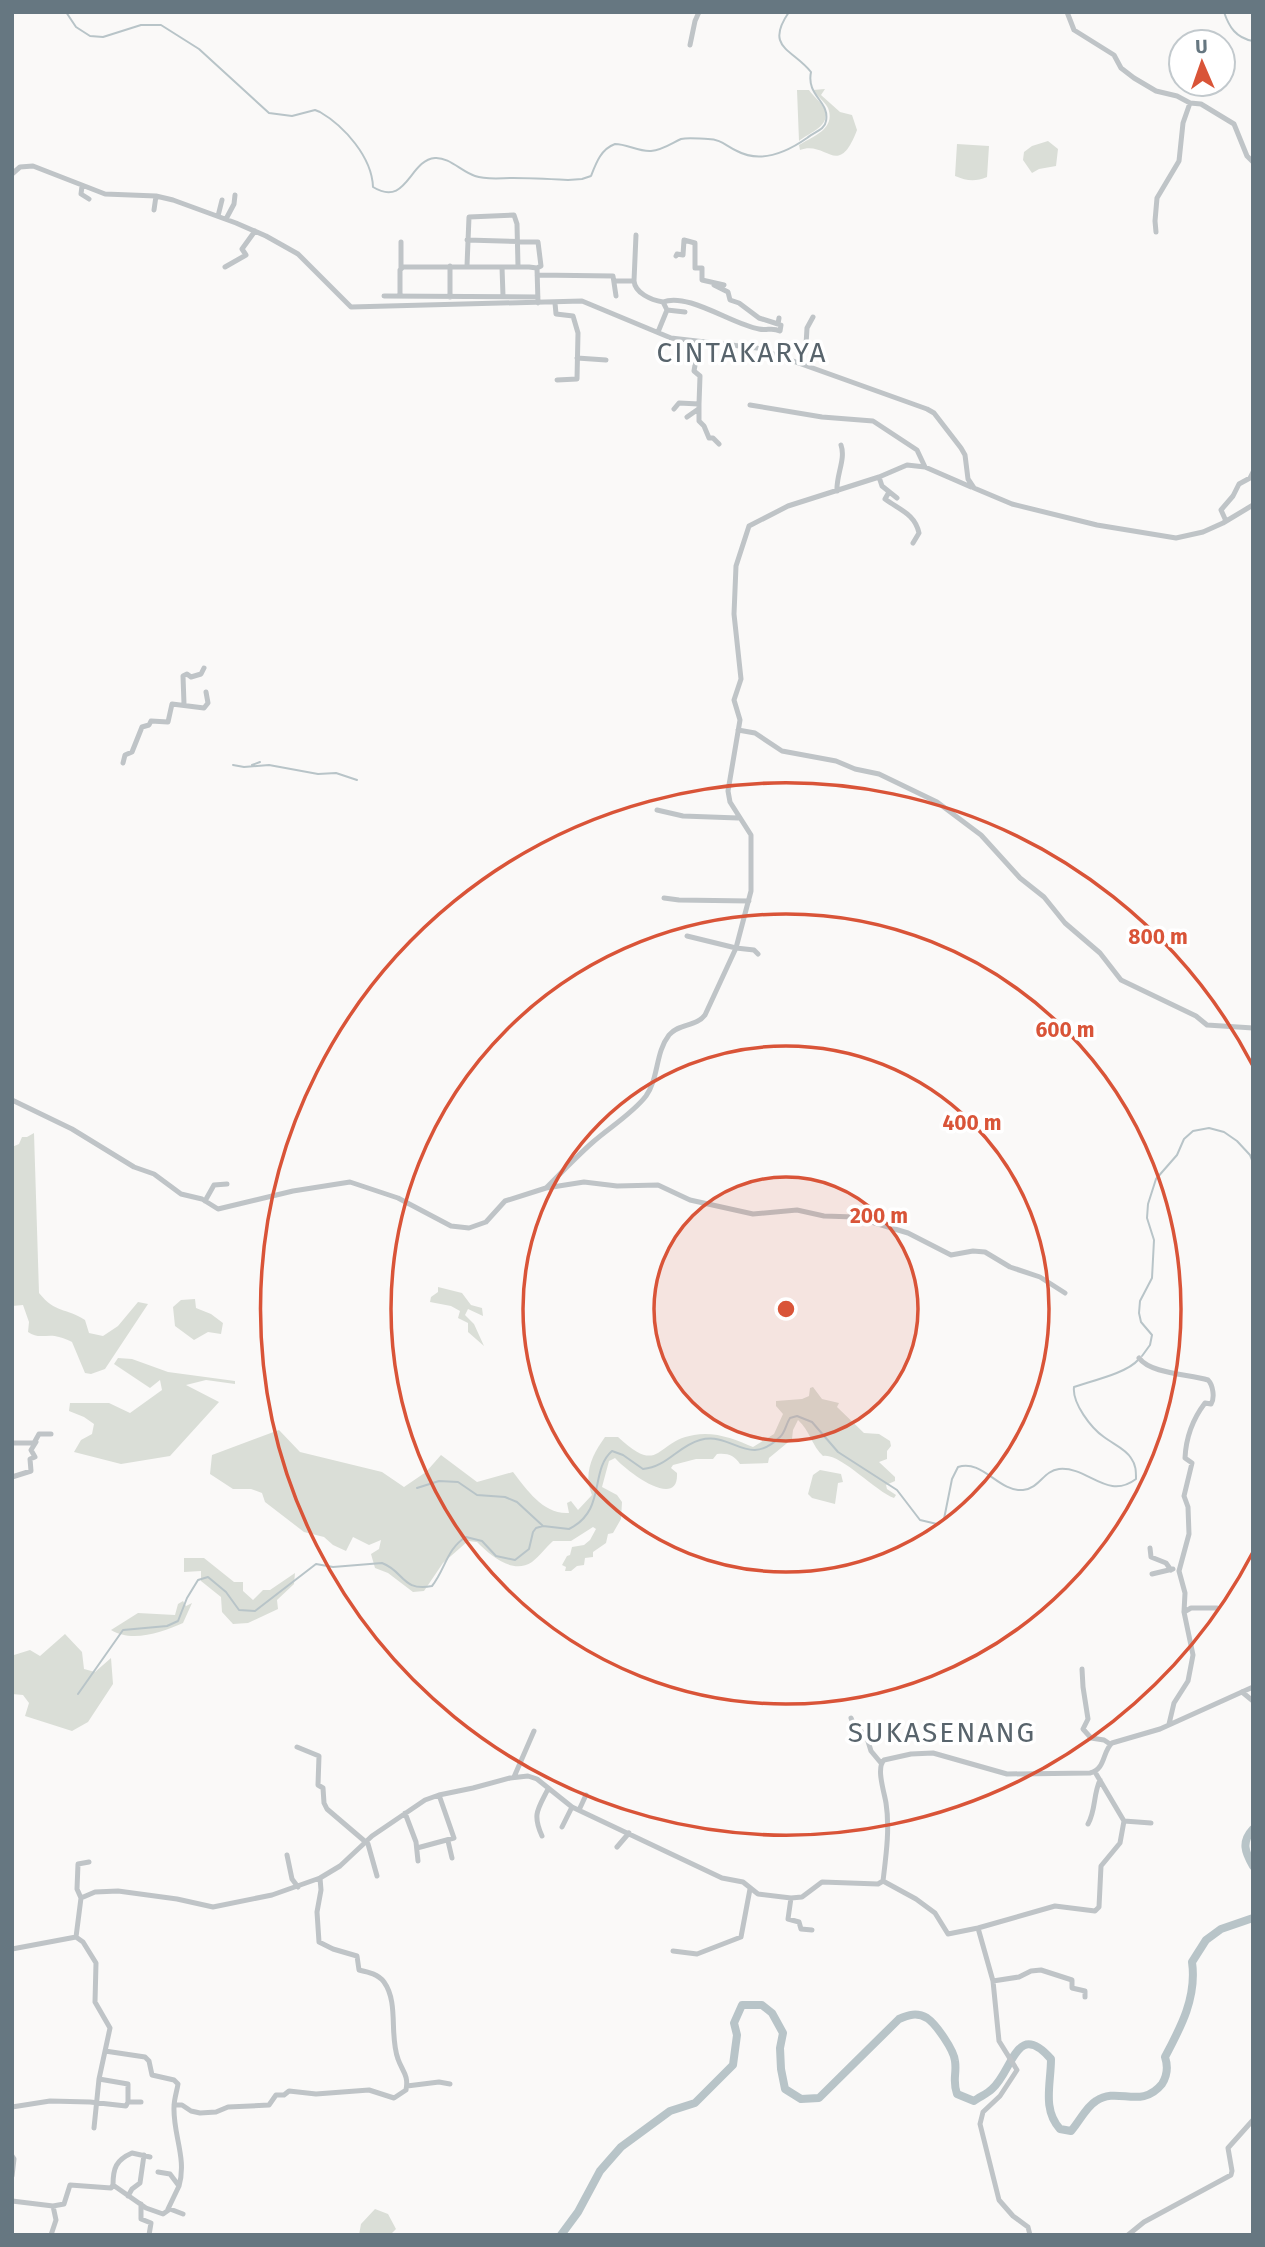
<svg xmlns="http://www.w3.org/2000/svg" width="1265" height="2247" font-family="'Fira Sans',sans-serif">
  <rect width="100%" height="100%" fill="#faf9f8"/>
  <path fill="#daded7" d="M825 89 821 95 840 112 852 115 857 130C838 180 827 140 800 150L799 145C813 136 836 129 828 108 825 102 817 96 813 90Z
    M797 90H809C813 96 820 101 824 108 832 126 810 132 799 141Z
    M1048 141 1058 149 1056 166 1039 169 1032 173 1023 160 1024 152 1032 146Z
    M957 144 989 146 987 177C975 182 967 181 955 176Z
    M34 1133 39 1293C56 1314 65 1307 85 1320L89 1333 103 1336 118 1326 138 1302 148 1304 105 1369 91 1374 85 1373 72 1342C68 1340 64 1338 59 1337 48 1333 39 1340 28 1332L29 1322 23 1305 12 1306V1147L19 1144 22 1137H27Z
    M438 1287 462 1293 471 1305 482 1308 483 1316 468 1309 465 1315 474 1324 484 1346 468 1332V1323L458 1318 460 1311 451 1306 430 1302 431 1297 438 1292Z
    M195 1299 196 1308 211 1314 223 1323 221 1334 208 1332 194 1340 175 1326 173 1307 181 1300Z
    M118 1358 132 1359 168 1372 235 1381V1384L206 1380 186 1385 219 1402 170 1456 121 1464 74 1452 81 1440 92 1434 94 1424 84 1417 69 1411 70 1403H109L130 1413 162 1390 160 1380 150 1388 114 1364Z
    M813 1387 822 1399 839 1403 837 1407 864 1433 879 1434 890 1441 891 1446 887 1451V1459L879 1462 895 1477V1481L886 1485 887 1489 896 1495 894 1498C875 1491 839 1452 823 1456 812 1446 810 1431 798 1420L793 1430 792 1439 769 1458 768 1463 740 1464C734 1455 728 1453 717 1454L713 1459H696L673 1465 671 1468 677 1473C679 1512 624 1469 615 1458L609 1461 602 1487 617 1495 622 1502 621 1519 613 1533 608 1534 606 1543 593 1552V1557L585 1558 584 1565 577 1566 571 1571H565L566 1567 562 1565 567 1556 570 1555 572 1547 584 1545 590 1540 596 1529 593 1527 571 1541H553C546 1547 540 1556 532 1562 512 1575 490 1555 477 1542L468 1541 443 1563 424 1591 413 1592 388 1573 375 1568 371 1554 379 1549 381 1540 369 1545 353 1537 346 1551 333 1545 324 1537 304 1532 265 1502 262 1493 251 1489H233L210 1474 212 1455 279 1430 300 1452 382 1472 404 1487 426 1472 441 1455 477 1482 513 1472C527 1490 544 1515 569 1513L567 1503 571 1501 578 1510 592 1495C583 1474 592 1455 605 1437H618C661 1477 655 1441 694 1435 714 1431 735 1439 753 1447L774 1434 783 1414 776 1406V1401L802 1399 809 1396 810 1388Z
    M820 1470 841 1474 843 1482 838 1483 835 1504 812 1498 808 1494 813 1475Z
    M184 1558H204L234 1582H243V1591L253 1600 263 1590H270L295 1573 294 1584 277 1600 278 1609 248 1623 233 1624 222 1612 221 1597 201 1581V1571L184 1572Z
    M183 1601 186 1606 192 1603 183 1623C163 1632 132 1643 111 1630L138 1613 175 1615 178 1604Z
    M65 1634 82 1652 84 1669 95 1672 111 1658 113 1684 88 1722 72 1731 25 1716 29 1703 23 1695 12 1694V1653L14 1655 30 1650 40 1656Z
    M375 2209 388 2214 396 2229 390 2235H359L361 2224Z"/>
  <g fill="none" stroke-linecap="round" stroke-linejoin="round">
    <path stroke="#b8c4c8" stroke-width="2" d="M66 12 76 27 90 36 103 37 141 25H161L199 49 269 113 292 116 315 110 320 112C344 126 372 157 373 187 407 208 409 160 435 158 449 157 462 172 475 176 486 180 501 178 513 178 531 178 550 179 568 180L582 179 591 176C596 163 601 149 615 144 627 144 639 152 651 151 663 150 672 143 681 139 689 137 700 139 708 139 721 139 726 146 737 151 761 164 787 152 807 138 814 132 825 130 826 121 830 101 806 96 811 72 793 49 764 48 789 12
      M1224 12C1229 27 1236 38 1253 41
      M233 765 244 767 269 765 318 774 336 773 357 780
      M252 765 260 762
      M1142 1356 1150 1345 1152 1335 1141 1322 1139 1313 1140 1301 1152 1278 1154 1240 1147 1218 1148 1204 1156 1179 1177 1155 1184 1139 1193 1131 1209 1128 1224 1132 1237 1141 1250 1155 1253 1163
      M417 1488 439 1481 458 1482 477 1495 505 1497 517 1502 543 1526
      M78 1694 123 1630 167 1626 178 1621 187 1598 198 1580 208 1577 226 1592 239 1610 255 1611 316 1564 333 1567 382 1563C404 1571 402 1592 432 1586 445 1570 447 1548 466 1537L482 1541 496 1556 515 1560 529 1549 533 1532 536 1528 543 1526 569 1529C607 1510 589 1471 612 1451L623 1455 643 1469C667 1467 678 1446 700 1440 733 1431 747 1469 780 1437 785 1433 786 1424 790 1418L797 1416 812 1422 838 1452 897 1490 920 1520 937 1524 944 1519 952 1479 958 1467C983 1459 998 1492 1023 1490 1040 1488 1043 1471 1059 1469 1088 1466 1107 1501 1136 1479 1136 1471 1136 1465 1131 1458 1126 1449 1113 1444 1104 1437 1091 1428 1072 1403 1074 1387 1091 1381 1127 1373 1138 1360"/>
    <path stroke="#b8c4c8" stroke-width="8" d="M1253 1829C1241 1842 1245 1852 1253 1866
      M561 2235 578 2212 600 2171 621 2147 670 2111 695 2103 733 2065 737 2035 734 2023 742 2005H762L772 2013 783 2033 780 2048 781 2069 785 2089 801 2099 819 2098 899 2019C908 2015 917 2012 927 2018 936 2024 954 2050 955 2061 957 2074 952 2080 957 2094L974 2101C979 2097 987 2094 992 2089 1013 2071 1016 2019 1051 2059 1051 2084 1042 2109 1060 2129L1071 2131C1079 2122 1086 2107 1096 2101 1118 2086 1141 2110 1162 2084 1167 2076 1168 2066 1165 2057 1181 2027 1197 1997 1192 1962L1206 1940 1221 1929 1253 1918"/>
    <path stroke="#bfc4c7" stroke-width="5" d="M1067 12 1074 30 1114 55 1121 68 1134 78 1156 91 1177 96 1190 103 1201 104 1234 124 1247 156 1253 162
      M690 45 695 21 699 12
      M12 174 20 167 33 166 105 194 156 196 173 200 236 223 266 236 298 254 351 307 582 301 671 338 757 348 927 409 934 413 961 448 965 455 968 479 974 488 1012 504 1097 525 1176 538 1203 532 1223 523 1253 505
      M82 186 81 194 89 199
      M154 210 156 196
      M218 216 222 200
      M226 219 234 204 235 195
      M1156 232 1155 221 1157 198 1179 161 1183 123 1190 103
      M467 240 538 242 541 266 537 268
      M676 256 677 254 683 255 684 240 695 243V268H702V280L724 285
      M467 266 469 217 514 215 517 224 518 266
      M225 267 246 255 242 249 255 231
      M502 267 503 296
      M401 268V242
      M537 275 613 276 616 296
      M616 281H634C635 293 651 300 663 302L667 310
      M634 281 636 235
      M714 285 728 292 730 300 739 303 759 318 778 324 779 318
      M384 296 538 297
      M400 296V270L403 267H529L537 268 538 303
      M450 297V266
      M663 302C688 292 733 325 759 329 767 331 772 327 780 331L781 325 778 324
      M555 303 556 314 573 316 578 333 577 379 557 380
      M658 332 667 310 685 312
      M577 358 606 360
      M800 363 806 345 807 328 813 317
      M699 404V421L704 426 709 438H713L719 444
      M750 405 822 417 873 421 917 450 925 467
      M674 409 679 403 699 404 700 376 694 371 699 342
      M687 417 697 410
      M879 477 882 486 897 498
      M837 491C836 475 846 459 841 445
      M889 492 885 499C900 510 915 514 919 533L913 543
      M1226 521 1221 510 1233 496 1239 484 1250 478 1253 472
      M184 704 183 676 187 674 191 677 201 674 204 668
      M738 730 755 733 782 751 836 761 855 769 879 774 937 802 981 835 1020 878 1044 897 1065 923 1100 953 1121 980 1196 1016 1207 1025 1253 1028
      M123 763 125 755 132 752 142 727 149 725 151 721 168 722 172 704 204 708 208 703 206 692
      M657 810 683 816 738 818
      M664 898 679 900 749 901
      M687 936 736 948 754 950 758 954
      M12 1100 72 1129 134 1167 154 1174 181 1194 202 1199 218 1209 293 1191 350 1182 398 1198 451 1226 469 1228 486 1222 505 1201 546 1188 584 1182 617 1186 658 1185 690 1200 753 1214 797 1210 824 1216 855 1217 908 1233 951 1255 973 1251 985 1252 1010 1267 1040 1277 1065 1293
      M546 1188C562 1172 577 1156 593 1142 610 1127 632 1114 646 1096 659 1078 655 1053 669 1035 679 1023 696 1027 705 1015L736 948 751 891V835L730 802 728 791 740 720 734 700 741 679 734 614 736 566 749 526 788 506 879 477 907 465 925 467 971 487
      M205 1201 214 1185 227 1184
      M1139 1358C1151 1374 1189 1374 1208 1380 1213 1385 1215 1398 1211 1404L1205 1403C1192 1420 1186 1437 1185 1458L1192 1463 1184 1496 1188 1507 1189 1534 1179 1571 1185 1593 1184 1612 1193 1655 1188 1681 1174 1703 1169 1724
      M12 1443H34L39 1434H51
      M12 1477 31 1471 30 1459 35 1457 31 1450 36 1442
      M1150 1548 1151 1557 1166 1563 1171 1570
      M1152 1574 1173 1569
      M1184 1612 1191 1608H1217
      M1082 1669 1083 1687 1088 1719 1083 1729 1091 1738 1104 1740 1110 1744
      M1242 1692 1253 1701
      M851 1718 853 1723 867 1738 871 1751 881 1763
      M297 1747 319 1756 318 1785 323 1788 324 1803 327 1809 368 1844 377 1876
      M514 1777 534 1731
      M579 1810 586 1795
      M405 1813 416 1842 418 1861
      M1124 1821 1151 1823
      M1088 1824C1096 1810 1093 1795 1100 1780
      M562 1827 572 1807
      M542 1836C532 1814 538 1809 548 1789
      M448 1841 452 1858
      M617 1847 629 1833
      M417 1848 454 1838 439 1795
      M287 1855 292 1879 298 1887
      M883 1881 916 1899 935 1913 948 1934 978 1928 1055 1906 1095 1911 1099 1907 1101 1866 1120 1843 1124 1821 1095 1772
      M81 1898 77 1889 78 1864 89 1862
      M791 1898 788 1919 799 1922 801 1929 812 1930
      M978 1928 993 1981 999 2041 1017 2070 1000 2096 983 2112 980 2124 999 2200 1013 2216 1028 2227 1030 2235
      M76 1937 83 1942 96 1963 95 2002 110 2028 99 2079 94 2128
      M12 1949 76 1937 81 1898 95 1892 118 1891 177 1899 213 1907 272 1895 320 1878 340 1866 372 1836 425 1800 439 1795 473 1788 510 1778 528 1776 537 1779 572 1807 722 1878 743 1882 758 1894 791 1898 802 1897 822 1882 878 1884 883 1881C886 1856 890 1828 886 1803 884 1791 876 1768 884 1760L911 1754 933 1753 1007 1774 1090 1773C1106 1769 1102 1752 1112 1743L1160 1729 1253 1687
      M673 1951 697 1954 741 1937 750 1889
      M993 1981 1019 1977 1031 1971 1041 1970 1072 1980V1988L1085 1991V1997
      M105 2051 145 2057 149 2061 152 2075 174 2080 178 2084C177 2091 174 2099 174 2107 173 2135 187 2158 179 2186
      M99 2079 128 2084V2102
      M407 2086 439 2082 450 2084
      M174 2105H182L191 2111 200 2113 216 2112 228 2107 269 2105 276 2095H284L289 2091 316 2094 369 2090 394 2098 406 2090C409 2075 402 2071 398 2059 389 2035 399 2003 384 1982 378 1974 368 1972 359 1970L357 1956 333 1949 319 1942 317 1912 321 1890 320 1878
      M12 2107 50 2101 90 2102 126 2106 128 2102H141
      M12 2156 14 2159 12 2176
      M158 2172 170 2174 179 2186 168 2209
      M113 2185 146 2208 163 2214 170 2209 183 2214
      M128 2196 132 2189 140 2183 144 2155
      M12 2201 53 2206
      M141 2204V2219L151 2223 149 2235
      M51 2235 56 2220 53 2206 64 2204 70 2185 111 2188 113 2185C113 2168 116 2160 132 2153L150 2157
      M1128 2235 1144 2222 1231 2175 1232 2171 1228 2148 1253 2120"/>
  </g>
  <circle cx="786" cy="1309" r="132" fill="#d95438" fill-opacity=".12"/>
  <g fill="none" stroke="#d95438" stroke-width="3.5">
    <circle cx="786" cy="1309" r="132"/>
    <circle cx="786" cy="1309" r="263"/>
    <circle cx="786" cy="1309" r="395"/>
    <path d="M1253 1552A526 526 0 1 1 1253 1066"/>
  </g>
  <g text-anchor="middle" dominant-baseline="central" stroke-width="7" stroke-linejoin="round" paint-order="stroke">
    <g font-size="28" letter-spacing="2" fill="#58646c" stroke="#fff">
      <text x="742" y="352">CINTAKARYA</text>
      <text x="942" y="1732">SUKASENANG</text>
    </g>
  </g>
  <circle cx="786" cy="1309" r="10" fill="#d95438" stroke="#fff" stroke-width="3.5"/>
  <g font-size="21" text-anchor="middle" font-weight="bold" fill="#d95438" stroke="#fff" stroke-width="7" stroke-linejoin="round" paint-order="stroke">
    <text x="1158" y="944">800 m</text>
    <text x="1065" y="1037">600 m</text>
    <text x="972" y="1130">400 m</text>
    <text x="879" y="1223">200 m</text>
  </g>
  <rect width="1265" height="2247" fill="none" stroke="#667781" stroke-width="28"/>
  <g transform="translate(1202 63) rotate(358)"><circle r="33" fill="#ffffff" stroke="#c2c9cd" stroke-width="2"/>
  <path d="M0-5L12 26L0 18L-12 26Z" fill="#d95438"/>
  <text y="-10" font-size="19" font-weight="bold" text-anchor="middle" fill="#667781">U</text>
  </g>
</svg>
